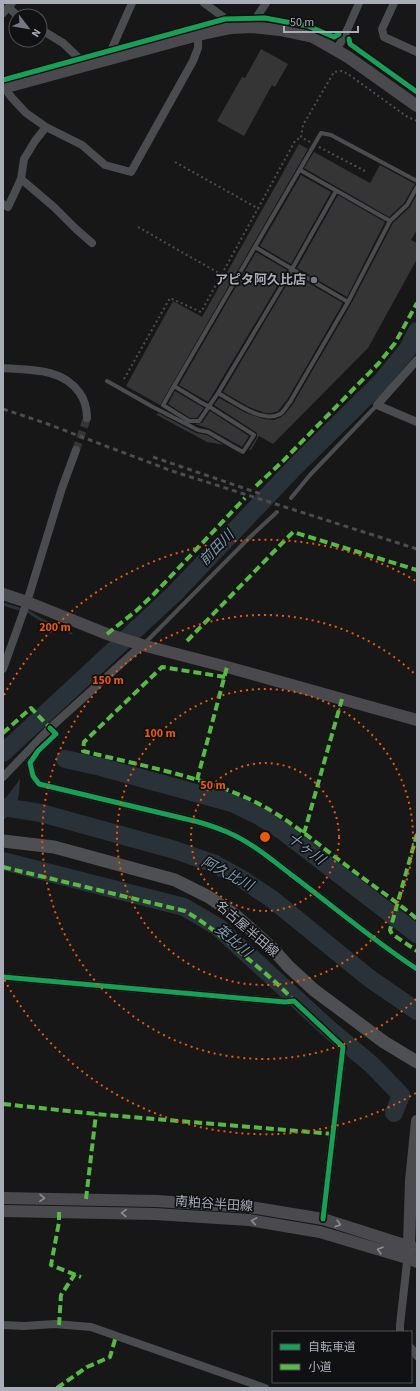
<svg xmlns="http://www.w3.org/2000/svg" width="420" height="1391" font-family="'Source Sans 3','Noto Sans JP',sans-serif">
  <rect width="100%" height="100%" fill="#171717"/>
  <path fill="#2a3239" d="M20 779C19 797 19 809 3 820V799H5Z"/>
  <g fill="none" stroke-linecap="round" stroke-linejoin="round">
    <path stroke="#2a3239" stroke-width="3" d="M3 604 29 612 40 619 71 633"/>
    <path stroke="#2a3239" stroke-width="18" d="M3 753 174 594 295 467 381 382 408 349 417 331
      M65 759 101 767 232 803 259 816 284 832 417 934
      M3 807 41 813 175 850 215 864 242 879 272 899 369 978 417 1011
      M3 861 184 907 218 927 329 1029 372 1065 401 1095 394 1113"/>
  </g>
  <path fill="#353536" d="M261 49 288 64 275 87 272 85 244 136 217 121 242 77 245 78Z
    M299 144 308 149 160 405 126 386 173 301 202 317Z
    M314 152 370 183 380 165 415 184 404 203 389 217 304 168Z
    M301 175 331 192 291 264 260 246Z
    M417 194V230L411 240 417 243V259L368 348 273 444 259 436 251 450H249L257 437V433L214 405 219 398 246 413 264 419 274 420 281 417 285 414 293 404 351 304 393 223 410 207Z
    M338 195 385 222 347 297 297 268Z
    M256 252 287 270 208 402 179 385Z
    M293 274 343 303 287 400 278 411 272 413H265L249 407 223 392Z
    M175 391 204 408 197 418H190L168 404Z
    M210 411 249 436 242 447 210 429 195 424 202 423Z
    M158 413 196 433 207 435 224 445 207 442 157 415Z"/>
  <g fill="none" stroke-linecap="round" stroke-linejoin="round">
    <path stroke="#343537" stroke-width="8" stroke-dasharray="8 4" stroke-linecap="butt" d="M76 450 87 418"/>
    <path stroke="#4d4e52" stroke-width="2" stroke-dasharray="2 3" stroke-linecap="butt" d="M310 142 301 137 303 125 334 72 342 71 348 74 406 116 417 121
      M319 147 365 171
      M175 162 259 209
      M138 227 222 275
      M124 379 170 298 201 312 295 141 301 137"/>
    <path stroke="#4b4c50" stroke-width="4" d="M300 170 390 221
      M417 181 331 135 321 133 163 405 189 421H199L218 393C233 401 262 424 280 414 284 412 287 405 290 402L348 302 390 221 407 205 417 187
      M255 247 292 269 336 191
      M107 381 153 407 198 430 208 432 234 447 243 452 254 435 210 407
      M174 386 202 403
      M218 393 292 269 348 302
      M291 498 310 475 377 405
      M144 644 250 537 277 512"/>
    <path stroke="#4b4c50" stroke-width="8" d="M204 3 222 16 231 28
      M394 3 382 29 384 37 417 52
      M9 8 18 16
      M3 13 12 3
      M252 27 256 18 266 3
      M40 29 63 43 87 66
      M336 50 344 37 359 3
      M116 58 113 46 132 3
      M3 86 12 98 26 113 46 127 82 145 105 165 131 172 193 61 198 48V35
      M21 179 54 207 76 229 92 243
      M3 204 8 207 21 179 24 159 35 141 46 127
      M417 360 377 405 417 422
      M3 368C30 370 62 368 79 392 85 400 87 408 87 418
      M3 669 27 602 62 488 76 450
      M50 728 56 734 38 751 30 763 33 776 39 784 186 819C200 822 213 826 227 832 251 842 272 860 293 876 334 907 374 941 417 969
      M3 777 50 728 142 645
      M3 977 285 1002 294 1001 343 1047 323 1219
      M3 1325 24 1326 55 1324 91 1327 265 1388
      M400 1332V1325L408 1254
      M411 1348 417 1356"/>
    <path stroke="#4a4a4e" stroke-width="12" d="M3 88 198 35 231 28 252 27 280 30 313 37 348 57 417 106
      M3 594 27 602 107 634 142 645 227 667 417 720
      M3 1198 156 1201 250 1207 323 1219 417 1249
      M3 1211 155 1214 249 1220 320 1232 407 1258 417 1262
      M409 1245 411 1181 417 1121"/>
    <path stroke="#4d4f52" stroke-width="13" d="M3 841 54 847 175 880 209 897 235 915 272 948 288 966 314 990 384 1042 417 1062"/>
    <path stroke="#4b4c4f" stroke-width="3" stroke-dasharray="5 4" stroke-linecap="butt" d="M3 409 45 423 172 471 417 549
      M153 457 261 494"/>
    <path stroke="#4b4c50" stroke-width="4" d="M202 403 210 407"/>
    <path stroke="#58b947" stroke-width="4" stroke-dasharray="8 4" stroke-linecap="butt" d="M256 486 282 462 379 363 395 343 417 303
      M107 634 136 611 154 594 245 498
      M187 641 293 532 417 570
      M225 677 162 667 84 742 83 751C138 765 195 775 247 798 283 814 315 842 347 866 370 884 395 900 417 919
      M3 733 31 708 50 728
      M197 780 227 667
      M303 833 305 830 342 699
      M417 834 390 930 392 934 417 951
      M3 867 185 911C206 923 223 938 241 953 259 968 278 983 294 1001
      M3 1104 96 1114 333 1134
      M86 1199 96 1114
      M59 1212V1222L51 1265 81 1277
      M59 1325 61 1295 75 1274
      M57 1388 87 1367 110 1357 116 1336"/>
    <defs>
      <path id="cycleway" d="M349 39 350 44 417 92
        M3 80 225 19 265 18 308 26 334 37 339 34
        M50 728 56 734 38 751 30 763 33 776 39 784 186 819C200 822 213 826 227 832 251 842 272 860 293 876 334 907 374 941 417 969
        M3 977 285 1002 294 1001 343 1047 323 1219"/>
    </defs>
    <use href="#cycleway" stroke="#111113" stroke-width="8"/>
    <use href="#cycleway" stroke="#1a9f57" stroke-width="5"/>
  </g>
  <defs><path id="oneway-chevron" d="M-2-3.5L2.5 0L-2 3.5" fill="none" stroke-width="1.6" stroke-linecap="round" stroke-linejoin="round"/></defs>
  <g stroke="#8c8f98">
    <use href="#oneway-chevron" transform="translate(42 1198) rotate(1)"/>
    <use href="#oneway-chevron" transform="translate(124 1213) rotate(-179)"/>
    <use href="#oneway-chevron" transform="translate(254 1221) rotate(-171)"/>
    <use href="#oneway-chevron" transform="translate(338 1224) rotate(17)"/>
    <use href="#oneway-chevron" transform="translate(380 1250) rotate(-163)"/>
  </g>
  <g fill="none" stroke="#e8590c" stroke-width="2" stroke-dasharray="2 4">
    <circle cx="265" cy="837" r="74"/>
    <circle cx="265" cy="837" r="148"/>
    <path d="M416 999A222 222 0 1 1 416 675"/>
    <path d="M416 1093A297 297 0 0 1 4 979M4 695A297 297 0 0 1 416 581"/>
  </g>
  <circle fill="#757880" stroke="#111113" stroke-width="1.5" cx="314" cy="280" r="4"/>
  <g text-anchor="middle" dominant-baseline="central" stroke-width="3.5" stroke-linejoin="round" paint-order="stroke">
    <g font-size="13" font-weight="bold" fill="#a8adb8" stroke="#111113" text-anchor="end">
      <text x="306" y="280">アピタ阿久比店</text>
    </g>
    <g font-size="13" fill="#a8adb8" stroke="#111113">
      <text transform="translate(247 929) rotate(41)">名古屋半田線</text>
      <text transform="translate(214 1204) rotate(4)">南粕谷半田線</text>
    </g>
    <g font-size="14" font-style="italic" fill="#7f9bb3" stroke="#111113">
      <text transform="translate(217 548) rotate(-46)">前田川</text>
      <text transform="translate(306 849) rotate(37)">十ヶ川</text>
      <text transform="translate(227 874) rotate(28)">阿久比川</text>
      <text transform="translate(233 941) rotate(40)">英比川</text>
    </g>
  </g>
  <circle cx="265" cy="837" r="6" fill="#e8590c" stroke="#111113" stroke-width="2"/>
  <g font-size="12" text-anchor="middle" font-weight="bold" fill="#e8590c" stroke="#111113" stroke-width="3.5" stroke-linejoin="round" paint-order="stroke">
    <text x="55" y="631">200 m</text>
    <text x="108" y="684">150 m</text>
    <text x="160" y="737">100 m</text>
    <text x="213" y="789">50 m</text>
  </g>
  <rect width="420" height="1391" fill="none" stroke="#a8adb8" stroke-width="8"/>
  <rect x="272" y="1331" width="140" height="52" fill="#111113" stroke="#4d4f55"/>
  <rect x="280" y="1344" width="20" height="6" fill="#1a9f57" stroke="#4d4f55"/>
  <text x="308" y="1351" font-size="12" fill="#a8adb8">自転車道</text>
  <rect x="280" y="1364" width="20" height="6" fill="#58b947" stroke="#4d4f55"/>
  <text x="308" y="1371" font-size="12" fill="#a8adb8">小道</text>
  <g transform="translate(28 28) rotate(121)"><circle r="19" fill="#111113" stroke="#4d4f55"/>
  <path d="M0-3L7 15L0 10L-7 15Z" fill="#757880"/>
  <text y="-6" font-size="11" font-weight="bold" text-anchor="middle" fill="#a8adb8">N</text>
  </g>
  <path d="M284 26v6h74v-6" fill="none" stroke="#a8adb8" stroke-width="2"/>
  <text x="290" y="26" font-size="12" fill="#a8adb8" stroke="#111113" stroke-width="3" paint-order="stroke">50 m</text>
</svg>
